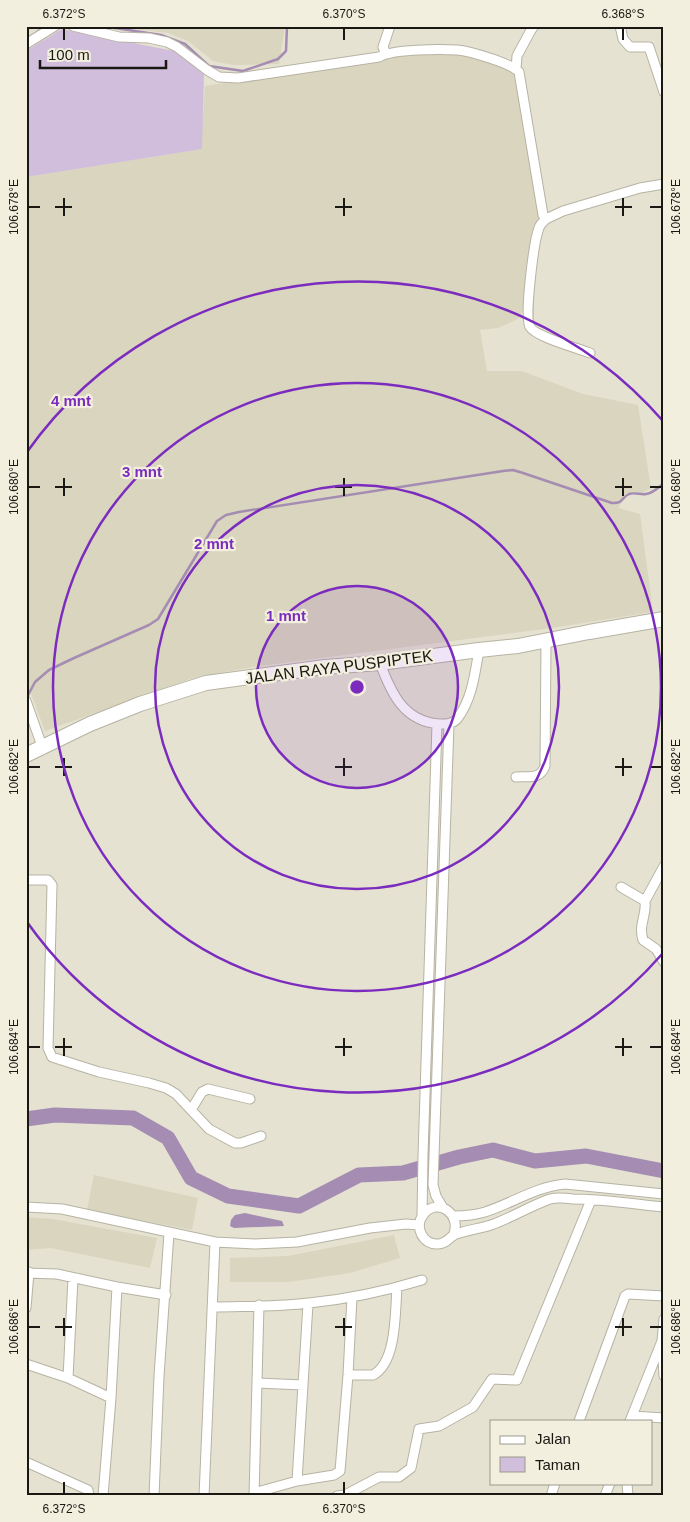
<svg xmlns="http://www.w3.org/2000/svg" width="690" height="1522" font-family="Arial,sans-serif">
  <rect width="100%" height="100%" fill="#e5e2d1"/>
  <path fill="#dad5be" d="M108 26H285L279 64 233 65 213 61 188 41 168 33Z
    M422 52 470 56 488 61 515 72 542 215 527 304 518 319 498 328 480 330 487 371H522L583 394 638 405 651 488 642 493H627L618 508 640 514 653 612 545 629 252 667 193 678 45 731 26 680V177L201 149 205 86Z
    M94 1175 198 1198 192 1230 87 1210Z
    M26 1217 53 1219 157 1238 150 1268 51 1248 26 1250Z
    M394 1235 400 1258 350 1273 289 1282H230V1258L288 1256Z"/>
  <path fill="#d1bedc" d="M62 29 174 51 204 74 202 149 26 177V51Z"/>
  <path fill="#a48cb2" d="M245 1213 282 1221 284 1226 234 1228 230 1226 231 1220 235 1215Z"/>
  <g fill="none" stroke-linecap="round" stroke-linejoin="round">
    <path stroke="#a48cb2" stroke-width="2.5" d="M102 26 161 35 185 44 209 66 243 71 278 59 286 51 287 26
      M32 36 45 26
      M26 699 35 682 49 670 74 658 149 625 158 619 217 521 226 515 239 512 503 471 513 470 523 473 612 503C623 504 621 498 629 494 635 492 640 495 646 494 653 493 658 488 664 483"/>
    <path stroke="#a48cb2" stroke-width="15" d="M26 1119 55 1115 133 1118 168 1138 191 1178 228 1196 299 1206 359 1175 403 1173 459 1157 493 1150 535 1161 586 1156 664 1171"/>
    <defs>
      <path id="minor" d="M73 26 119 37 149 38 167 42 177 47 207 70 219 77 238 78 379 57C393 49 440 49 457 50 469 51 511 63 519 72L543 215 546 219 563 211 640 188 664 184
        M620 26 623 39 630 47H649L664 92
        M26 44 55 26
        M386 54 383 47 390 26
        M516 69 517 56 531 30 534 26
        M546 219C543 222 540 224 539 228 534 240 524 317 530 327 536 337 578 348 590 353
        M380 663C391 693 404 722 440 724 447 724 452 724 457 719 472 700 475 673 479 650
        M26 701 42 746
        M516 777C529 776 540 780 545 766L546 642
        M26 880H48L52 885 48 1048 52 1057 99 1072 149 1083 166 1088 176 1094 209 1129 235 1143H241L261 1136
        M621 887 645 901 664 866
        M645 901C647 916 638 924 643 940L656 949 664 962
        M191 1110 202 1092 208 1089 250 1099
        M26 1207 62 1209 215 1242 255 1244 297 1242 370 1228 406 1224 419 1225
        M443 1208 436 1196 433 1185 449 724
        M422 1215 423 1155 437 724
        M454 1216C464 1216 475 1215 485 1212 513 1203 535 1187 565 1184L664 1194
        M453 1236C463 1214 437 1196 423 1215 414 1227 423 1245 438 1244 446 1244 449 1238 454 1235 465 1230 479 1229 491 1225 511 1218 530 1206 550 1199 557 1197 566 1198 573 1199 603 1199 634 1204 664 1207
        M26 1273 57 1274 117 1287 166 1295
        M213 1307C245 1306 278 1307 309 1303 348 1299 386 1291 422 1280
        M26 1308 29 1272
        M664 1319 662 1341 664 1376
        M26 1364 68 1378 111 1398
        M348 1375H373C397 1362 395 1312 397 1288
        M68 1378 73 1278
        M257 1383 303 1385
        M632 1416 664 1418
        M579 1421 625 1296 628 1294 664 1296
        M630 1421 662 1341
        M26 1462 88 1490 89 1496
        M297 1481 308 1304
        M627 1483 628 1496
        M254 1493 297 1481 334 1475 340 1471 348 1375 352 1297
        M103 1496 111 1398 117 1287
        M154 1496 159 1376 169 1233
        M204 1496 215 1242
        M254 1496 259 1305
        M337 1496 345 1495 379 1477H399L411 1468 419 1429 439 1426 473 1407 492 1379 517 1380 591 1200
        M551 1496 555 1483
        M605 1496 610 1483"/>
      <path id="primary" d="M26 755 90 724 140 704 206 683 325 667 380 663 479 650 518 646 589 632 664 619"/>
    </defs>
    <use href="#minor" stroke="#b7b3a4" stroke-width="11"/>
    <use href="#primary" stroke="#b7b3a4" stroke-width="16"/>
    <use href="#minor" stroke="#fff" stroke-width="9"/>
    <use href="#primary" stroke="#fff" stroke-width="14"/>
  </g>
  <path fill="none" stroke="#191812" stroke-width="2" d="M64 28V40M344 28V40M623 28V40M64 198V216M344 198V216M623 198V216M28 207H40M55 207H72M335 207H352M615 207H632M650 207H662M64 478V496M344 478V496M623 478V496M28 487H40M55 487H72M335 487H352M615 487H632M650 487H662M64 758V776M344 758V776M623 758V776M28 767H40M55 767H72M335 767H352M615 767H632M650 767H662M64 1038V1056M344 1038V1056M623 1038V1056M28 1047H40M55 1047H72M335 1047H352M615 1047H632M650 1047H662M64 1318V1336M344 1318V1336M623 1318V1336M28 1327H40M55 1327H72M335 1327H352M615 1327H632M650 1327H662M64 1482V1494M344 1482V1494"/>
  <circle cx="357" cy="687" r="101" fill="#7b2cbf" fill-opacity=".12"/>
  <g fill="none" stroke="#7b2cbf" stroke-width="2.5">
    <circle cx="357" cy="687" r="101"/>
    <circle cx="357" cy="687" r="202"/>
    <circle cx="357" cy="687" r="304"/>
    <path d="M663 953A405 405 0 0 1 27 922M27 452A405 405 0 0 1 663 421"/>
  </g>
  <g text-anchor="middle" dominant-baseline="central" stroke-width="4.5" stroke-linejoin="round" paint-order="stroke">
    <g font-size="16" fill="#191812" stroke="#f3efde">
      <text transform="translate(339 667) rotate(-7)">JALAN RAYA PUSPIPTEK</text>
    </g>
  </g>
  <circle cx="357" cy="687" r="8" fill="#7b2cbf" stroke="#f3efde" stroke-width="2.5"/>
  <g font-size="15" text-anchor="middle" font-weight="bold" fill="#7b2cbf" stroke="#f3efde" stroke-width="4.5" stroke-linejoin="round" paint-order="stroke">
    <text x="71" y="406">4 mnt</text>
    <text x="142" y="477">3 mnt</text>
    <text x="214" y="549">2 mnt</text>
    <text x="286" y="621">1 mnt</text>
  </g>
  <rect width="690" height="1522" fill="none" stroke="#f3efde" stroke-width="55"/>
  <rect x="490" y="1420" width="162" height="65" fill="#f3efde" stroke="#9c998c"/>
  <rect x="500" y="1436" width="25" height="8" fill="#ffffff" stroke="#9c998c"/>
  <text x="535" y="1444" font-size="15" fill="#191812">Jalan</text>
  <rect x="500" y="1457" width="25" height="15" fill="#d1bedc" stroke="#9c998c"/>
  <text x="535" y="1470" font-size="15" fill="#191812">Taman</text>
  <path d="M40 60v8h126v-8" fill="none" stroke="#191812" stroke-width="2.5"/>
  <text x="48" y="60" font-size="15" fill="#191812" stroke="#f3efde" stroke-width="4" paint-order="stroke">100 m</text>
  <rect x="28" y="28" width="634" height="1466" fill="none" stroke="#191812" stroke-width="2"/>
  <g font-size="12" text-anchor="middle" fill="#191812">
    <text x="64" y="18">6.372°S</text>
    <text x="344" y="18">6.370°S</text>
    <text x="623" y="18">6.368°S</text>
    <text transform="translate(676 207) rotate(-90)" y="4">106.678°E</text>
    <text transform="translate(14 207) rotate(-90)" y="4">106.678°E</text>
    <text transform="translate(14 487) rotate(-90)" y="4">106.680°E</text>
    <text transform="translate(676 487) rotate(-90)" y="4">106.680°E</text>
    <text transform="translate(14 767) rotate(-90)" y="4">106.682°E</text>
    <text transform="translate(676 767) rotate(-90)" y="4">106.682°E</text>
    <text transform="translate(14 1047) rotate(-90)" y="4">106.684°E</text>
    <text transform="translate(676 1047) rotate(-90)" y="4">106.684°E</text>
    <text transform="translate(676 1327) rotate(-90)" y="4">106.686°E</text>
    <text transform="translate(14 1327) rotate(-90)" y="4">106.686°E</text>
    <text x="64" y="1513">6.372°S</text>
    <text x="344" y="1513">6.370°S</text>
  </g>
</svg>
